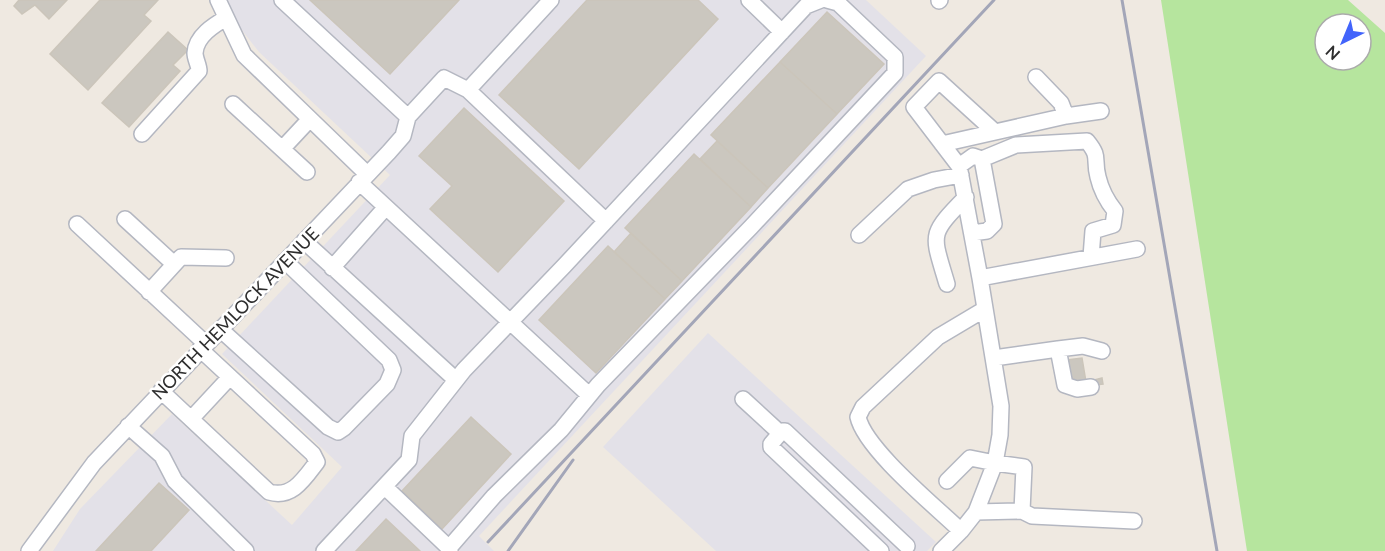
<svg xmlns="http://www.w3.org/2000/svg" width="1385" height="551" font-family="Lato,sans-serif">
  <rect width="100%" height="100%" fill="#efe9e1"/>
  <path fill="#e3e1e8" d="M227 0H866L926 56 479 536 494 551H53L80 509 172 414 292 525 342 467 222 354 390 175 259 52 238 25Z
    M708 333 936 542 927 551H716L603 447Z"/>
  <path fill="#b6e59e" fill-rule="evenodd" d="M1161 0H1348L1385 33V551H1247ZM1325 24H1361V60H1325Z"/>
  <path fill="#cbc7bf" stroke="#cbc5ba" stroke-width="1.5" d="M19 0H67L49 19 35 5 22 14 14 6Z
    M100 0H158L144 15 151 21 88 90 50 54Z
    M310 0H459L390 74Z
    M587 0H698L718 19 579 169 499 95Z
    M827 12 884 64 837 114 780 62Z
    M168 32 188 50 173 65 180 71 129 127 102 103Z
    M780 62 837 114 768 188 711 135Z
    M464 108 564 201 498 272 430 209 452 186 419 156Z
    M717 141 768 188 751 207 700 159Z
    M694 154 751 207 682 281 625 228Z
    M631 233 682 281 665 299 614 252Z
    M608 246 665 299 596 373 539 320Z
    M1082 358 1086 382 1071 385 1067 360Z
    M1102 378 1103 384 1095 385 1094 380Z
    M471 417 511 454 442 529 402 491Z
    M159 483 189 510 151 551H96Z
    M386 519 420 551H356Z"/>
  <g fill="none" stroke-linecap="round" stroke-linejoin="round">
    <defs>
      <path id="minor" d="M218 0 244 55 367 174
        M282 0 408 117
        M749 0 782 32
        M939 1 940 0
        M468 90 551 0
        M233 104 307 172
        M1066 116 1101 111
        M142 134 199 71C199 65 195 59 195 53 196 36 214 25 226 18
        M942 144 1066 116 1061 103 1036 77
        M282 149 310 119
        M982 159 1016 145 1087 141C1101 158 1093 158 1098 177 1101 190 1107 201 1115 211L1113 225 1093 231 1091 257
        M959 166 973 156 982 159 994 224 987 231 972 233
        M359 182 589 395
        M125 219 174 264
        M77 224 205 343
        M859 235 908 189 934 180 961 175
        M304 241 456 380
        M332 268 386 207
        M980 278 1137 249
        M947 284C932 233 928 236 966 197
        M149 292 181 257 226 258
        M220 329 328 427 338 432 344 428 387 384 393 370 389 360 285 261
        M1058 349 1083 346 1102 351
        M994 358 1058 349 1065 385 1077 389 1091 387
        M161 391 269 492C292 499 304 479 317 462L313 454 200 349
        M743 399 780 433
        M191 419 230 377
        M128 426 162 456 175 481 246 551
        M947 481 970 458 995 463 1024 467 1022 511 976 512
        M385 487 449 548
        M1022 511 1032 516 1134 521
        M961 531C935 506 865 449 858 417L863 407 938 337 985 309
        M29 551 94 463 389 152 403 136 408 117 444 78 468 90 606 221
        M324 551 409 460 412 436 464 370 564 266 806 6 821 0
        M450 551 449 548 494 496 561 430 598 385 751 227 895 73V57L838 3 827 0
        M881 551 771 447V444L782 431H785L907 546
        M941 551 961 531 976 512 995 463 1000 435 1001 406 980 278 959 166 914 107 939 81 995 132"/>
    </defs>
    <use href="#minor" stroke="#b4b7c1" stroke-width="18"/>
    <use href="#minor" stroke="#fff" stroke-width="15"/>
    <path stroke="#a3a6b8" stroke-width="3" d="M1122 0 1217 551
      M488 542 994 0
      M508 551 573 460"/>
  </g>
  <g text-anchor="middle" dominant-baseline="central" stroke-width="5" stroke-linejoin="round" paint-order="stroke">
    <g font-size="18" fill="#2e2e2e" stroke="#fff">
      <text transform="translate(235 313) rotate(-46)">NORTH HEMLOCK AVENUE</text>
    </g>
  </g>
  <g transform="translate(1343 42) rotate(223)"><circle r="28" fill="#ffffff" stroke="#ababab" stroke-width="1.5"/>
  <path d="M0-4.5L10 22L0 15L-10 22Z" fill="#4264fb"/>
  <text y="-9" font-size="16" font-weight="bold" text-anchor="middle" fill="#2e2e2e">N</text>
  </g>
</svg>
